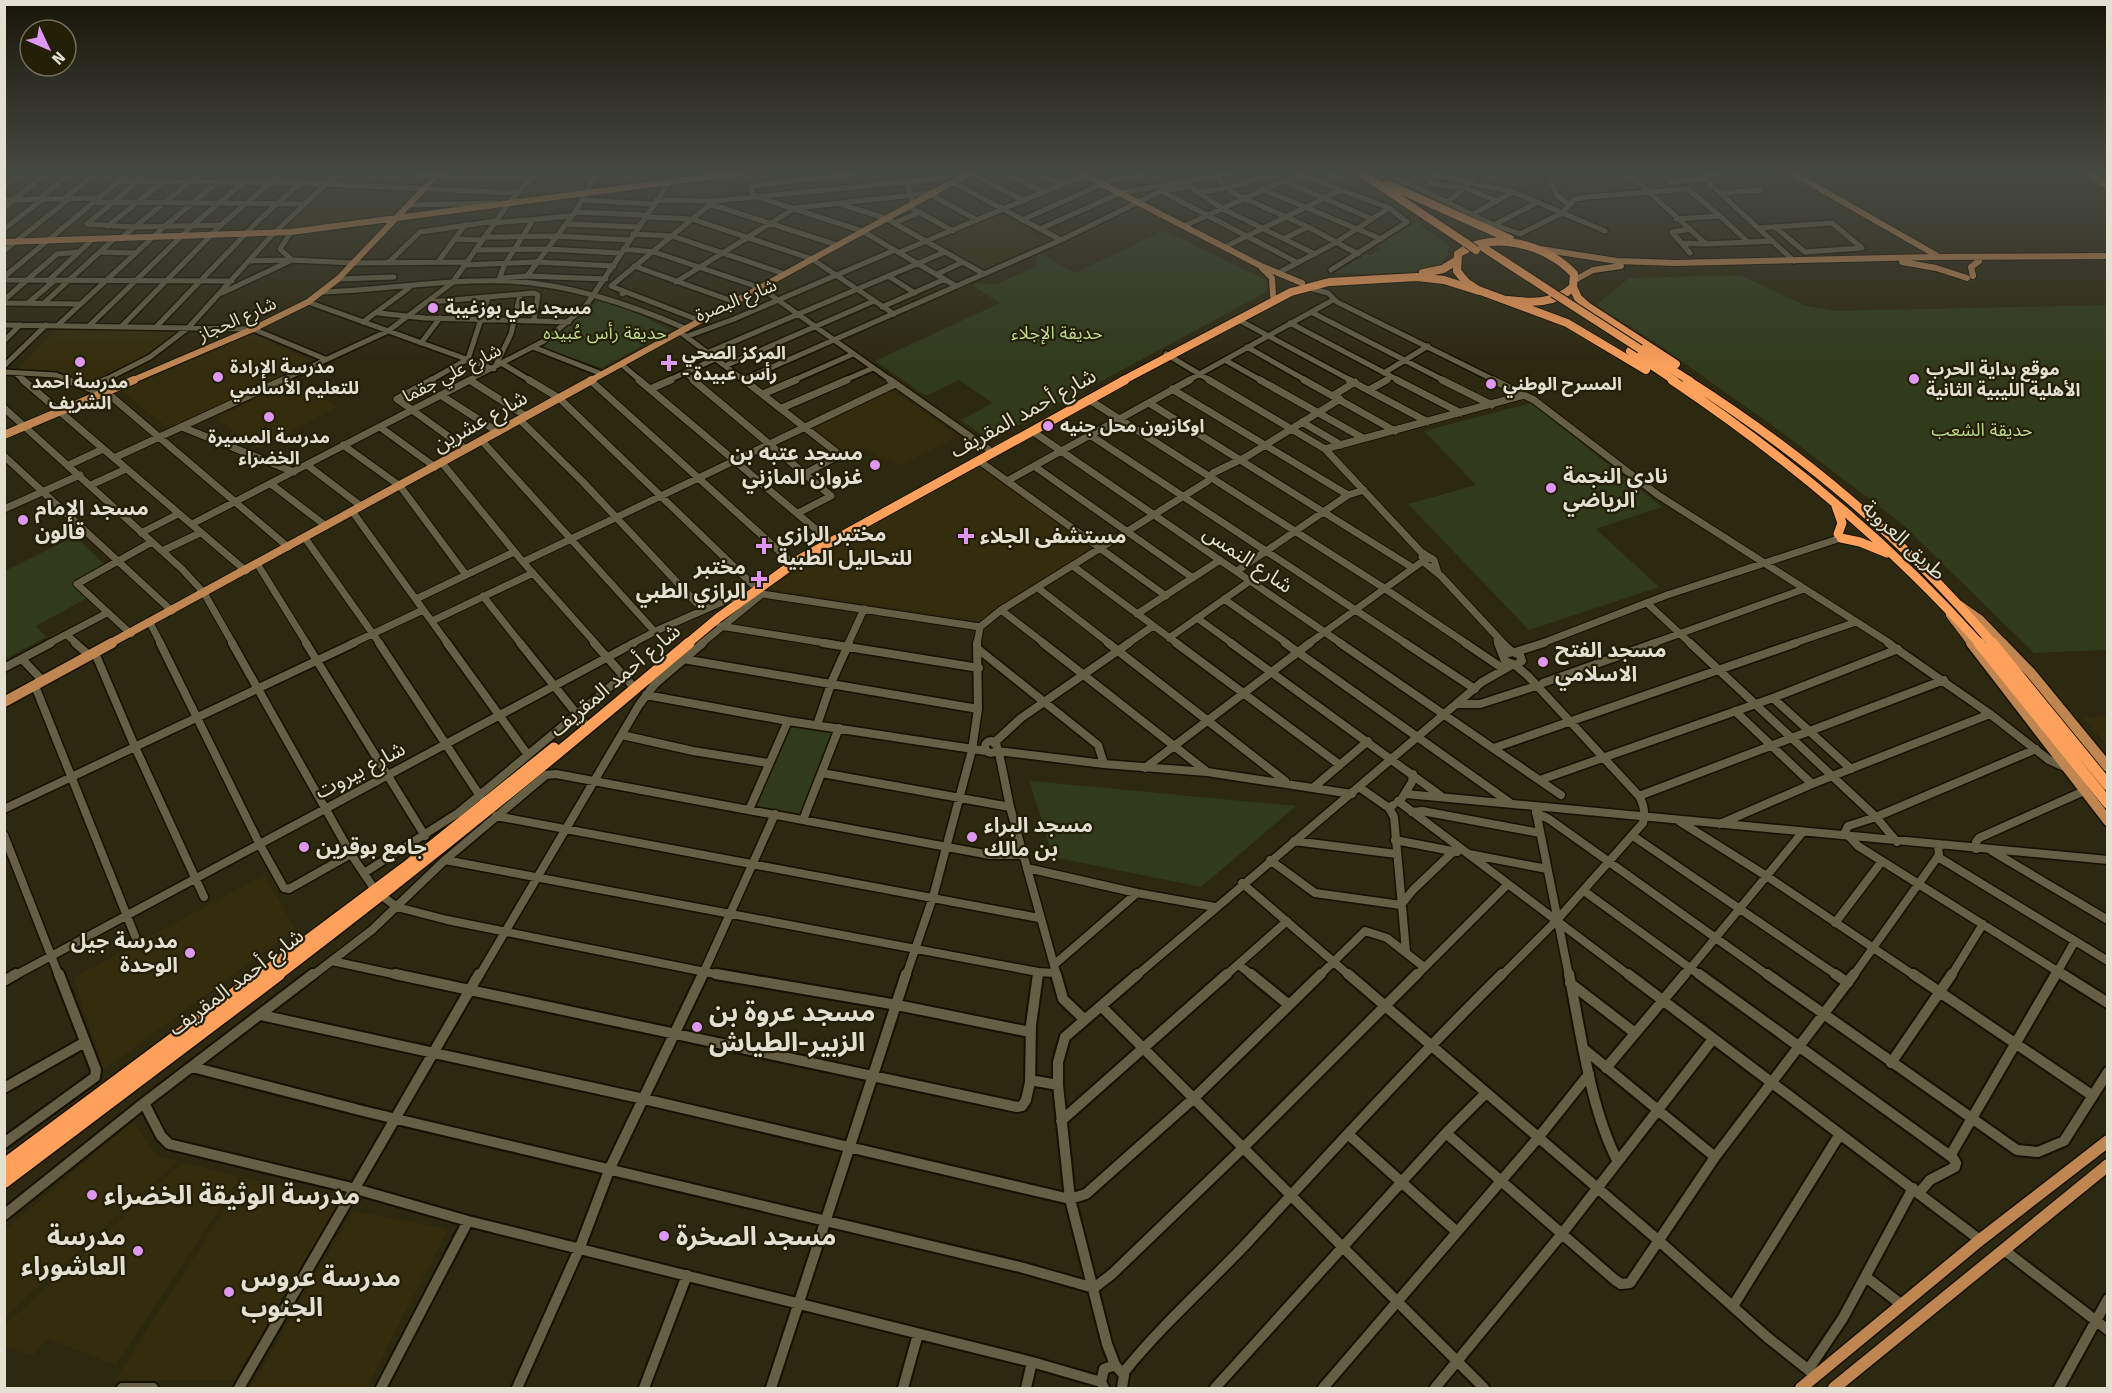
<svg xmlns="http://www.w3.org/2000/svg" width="2112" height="1393" font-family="'Fira Sans','Noto Sans Arabic',sans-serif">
  <rect width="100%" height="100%" fill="#2d2810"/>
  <path fill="#342d0d" d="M538 171H592L581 191 524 199 518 196Z
    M1553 171H1620L1640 191 1577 197Z
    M739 177 712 200 664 199 671 187 679 183Z
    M332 186 417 190 394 213 373 220 281 231 322 191Z
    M997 214 1048 243 983 272 933 242Z
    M57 329 179 331 146 356 91 383 68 375 18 368Z
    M253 334 314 362 170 429 121 391Z
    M277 389 289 398 309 389 338 407 259 448 218 420 222 415Z
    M889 392H895L958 436 898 466 891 460 886 462 867 448 845 456 812 428Z
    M981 465 1096 548 980 621 769 589 875 523Z
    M2107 716H2108L2107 745 2083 718Z
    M264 875 295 929 104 1070 73 978Z
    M133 1121 157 1156 178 1161 5 1317V1230Z
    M183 1162 240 1177 116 1365 48 1339 33 1355 5 1347V1325Z
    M245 1178 334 1197 339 1205 234 1380H115Z
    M353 1211 448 1229 366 1388H251Z"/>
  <path fill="#313b1b" d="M1416 222 1449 246C1449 254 1445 262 1438 265 1419 275 1356 274 1334 273L1365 254 1370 255 1381 248 1377 246Z
    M1164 230 1266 280 1268 285 1265 293 990 441 961 420 993 403 959 380 926 396 875 361 1000 303 972 285 976 283 997 284 1036 266V256L1041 254 1075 273Z
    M1740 275 1806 306 1836 311 2107 305V650L2034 653 1901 523 1780 431 1656 343 1596 305 1629 278Z
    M599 300 634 312 671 330 602 368 542 348Z
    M1531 403 1662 507 1596 529 1659 587 1529 630 1408 504 1476 485 1424 431Z
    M75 536 105 565 73 583 89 597 36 626 46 637 5 659V571Z
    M788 721 838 728 802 819 749 809Z
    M1029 780 1032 781 1296 806 1201 887 1053 857Z"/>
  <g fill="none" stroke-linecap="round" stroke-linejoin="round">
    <defs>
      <path id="minor-far3" d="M413 171 415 175 532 179
        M874 171 751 186 753 194 758 197 862 231 956 286
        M904 171 913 203
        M1002 171 1043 192
        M1035 171 1061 184
        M1211 171 1226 188 1235 194 1308 227 1358 254
        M1313 171 1338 177
        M1396 171 1395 177 1494 225 1520 234 1562 213 1575 199 1587 197 1688 189 1720 216
        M1417 171 1513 192 1605 231
        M1546 171 1557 195 1569 205
        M1626 171 1706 244 1773 241
        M1696 171 1794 261
        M944 172 969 173
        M2087 172 2108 173
        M971 173 1024 201
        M1299 174 1389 208 1407 222 1331 270
        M1700 175 1743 171
        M373 179 379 171
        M119 181 300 183 518 193
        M1284 181 1372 219
        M952 182 1061 240
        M1670 182 1705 179
        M1099 183 1158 171
        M1429 183 1465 188 1497 201
        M1187 185 1223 209 1315 254
        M4 186 23 171
        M1262 189 1381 239
        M1161 191 1298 263
        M1197 193 1226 188 1266 176
        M1720 193 1761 190
        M929 194 977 220
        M65 198 98 171
        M39 199 73 171
        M4 200 100 198
        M582 200 653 204
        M656 200 714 201 945 178
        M94 202 304 204
        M1447 202 1472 182 1474 171
        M710 204 837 245
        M840 204 885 218 984 274
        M408 205 496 203
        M908 206 953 231
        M4 208 49 171
        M575 212 645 215
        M1473 214 1513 192
        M645 217 692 219 812 259 894 314
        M1676 219 1720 216 1748 242
        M1022 220 1102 184
        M494 223 571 216
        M894 223 920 212
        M87 224 135 227 221 225
        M87 224 151 171
        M566 224 637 227
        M1494 225 1538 202
        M108 226 176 171
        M1184 226 1303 172
        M1759 228 1832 223 1862 248 1805 252 1775 227
        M4 229 43 199
        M1040 229 1120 193 1244 171
        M1690 229 1672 232 1690 253
        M633 234 672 236 785 274
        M484 237 556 236 629 240
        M1285 238 1308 227
        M120 239 203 171
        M455 239 482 240
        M1681 243 1706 244
        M1225 247 1341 190
        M623 249 654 252 761 288 892 381
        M475 250 547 249 620 253
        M4 251 69 199
        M100 252 135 253
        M900 252 1094 171
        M248 261 292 260 280 249 291 232
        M438 262 465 225
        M388 263 420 232 496 221
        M465 265 536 262 614 266
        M634 266 735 302
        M1280 272 1335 243 1389 208
        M937 274 963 262
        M527 276 575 212 598 171
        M888 276 915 293
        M4 277 131 171
        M503 278 527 276 606 279
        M338 279 394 277
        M499 279 505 264 533 220
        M4 280 232 281
        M48 281 93 239
        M676 282 795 208 931 193
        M1309 288 1328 293 1337 302 1496 381
        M323 292C384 290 445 279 506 281 570 284 629 304 687 329
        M626 292 611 286 713 202
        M222 293 292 260 353 263 467 262
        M622 294 626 292 701 321
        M4 300 57 254 79 252
        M308 302 494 369 511 334 520 295
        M430 302 534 293 538 295 534 320
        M4 303 80 304
        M28 303 54 281
        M44 303 114 239
        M882 307 945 279
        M1311 312 1445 381
        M378 313 425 318 569 322
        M1239 320 1352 381
        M363 322 409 288
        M1290 323 1400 381
        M4 325 253 329 325 359
        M57 326 165 226 231 171
        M89 326 192 226 257 171
        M121 327 221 225 284 171
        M156 327 259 220 300 183
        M680 332 745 381
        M688 336 734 319 895 250
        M4 341 20 325
        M421 343 440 318
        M533 347 602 374
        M1247 347 1307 381
        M709 352 945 252
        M1166 354 1211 381
        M1225 360 1262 381
        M503 364 531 381
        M621 364 641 381
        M727 365 874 301
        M4 366 46 325
        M4 372 56 375 71 381
        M15 373 24 381
        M685 373 695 381
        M1384 373 1428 346
        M745 379 1061 240 1161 191 1189 187
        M103 381 150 357 188 328 274 233 340 171
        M280 381 388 331 452 283 509 203 538 171
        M429 381 468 359 488 298
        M467 381 544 341 585 307 677 171
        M667 381 717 358
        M792 381 853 354
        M843 381 873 368
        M1187 381 1333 300
        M1384 381 1391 377"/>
      <path id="minor-far2" d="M23 380 246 571
        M67 380 112 397 288 547
        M432 380 397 399 466 449
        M529 380 559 398 752 584
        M590 380 788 559
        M639 380 825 537
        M693 380 831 496 798 513
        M744 380 840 455 806 473
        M890 380 988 449
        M1209 380 1325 449 1421 552 1434 560 1438 573
        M1260 380 1363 438
        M1304 380 1395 431
        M1349 380 1428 422
        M1397 380 1461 413
        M1442 380 1492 405
        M1493 380 1534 400 1658 495 1891 644
        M471 381 526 416
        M91 387 106 380
        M650 389 671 380
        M1172 389 1348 495
        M1369 390 1387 380
        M763 394 796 380
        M1334 395 1355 382
        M442 396 498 432
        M1088 399 1384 588 1467 644
        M1149 403 1413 568
        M4 408 182 569 204 593 233 644
        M782 408 847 380
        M520 420 583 482 703 610
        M1302 422 1341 445
        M182 427 294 472
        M380 427 435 467
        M1032 431 1342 644
        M1090 435 1407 644
        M482 441 655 632
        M343 445 400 486 466 575
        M1325 449 1524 395
        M4 456 172 611
        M114 458 283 380
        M978 460 1166 596
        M442 463 523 562 596 644
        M69 465 103 449
        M307 465 361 506
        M1034 466 1193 578
        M1007 481 1190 380
        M271 484 326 526
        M91 485 126 469
        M4 509 80 475
        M352 511 448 644
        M192 524 470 380
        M141 533 178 514
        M305 538 380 644
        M162 551 200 533
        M1422 557 1425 563 1441 576 1504 644
        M523 562 895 384
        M258 565 307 644
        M1073 566 1178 644
        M1237 571 1348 495 1364 490
        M1038 588 1110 644
        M483 596 521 644
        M416 599 514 552
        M1224 599 1288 644
        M1647 603 1691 644
        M1001 610 1045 644
        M1137 614 1220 560
        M1197 618 1233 644
        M432 621 533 573
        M150 623 161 644
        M720 626 832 644
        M131 634 77 584 152 542
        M67 635 77 644
        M1169 638 1250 581
        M1497 640 1499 644
        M48 644 107 613
        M351 644 423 610
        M631 644 658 630 736 596
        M701 644 762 594 980 627
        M848 644 864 609
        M977 644 980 627 1001 610 1208 481 1213 473 1246 457 1340 399
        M1127 644 1153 626
        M1308 644 1423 561 1431 558
        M1540 644 1667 595 1841 538
        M1651 644 1804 589
        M1792 644 1856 622"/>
      <path id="minor-far1" d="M75 643 90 656
        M160 643 260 845 284 888 289 889 351 854
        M232 643 351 854 375 890
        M306 643 425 836
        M379 643 480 796
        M447 643 528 755
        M520 643 584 723
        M594 643 631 684
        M823 643 979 668
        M1043 643 1206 771
        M1108 643 1285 781
        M1176 643 1340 765
        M1231 643 1441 796
        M1285 643 1509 802
        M1340 643 1561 795
        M1405 643 1475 689
        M1465 643 1502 668
        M1498 643 1505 661 1515 665 1522 661 1520 655 1513 652 1503 654
        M1502 643 1511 651
        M1690 643 1876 817 1897 842
        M1888 643 1990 714 2049 760 2067 768
        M978 649 1098 745 1104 764
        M1515 652 1544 643
        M95 653 135 747 204 897
        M22 659 43 681
        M683 659 978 709
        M4 668 51 643
        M1543 683 1655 643
        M35 686 135 936
        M646 695 788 721 986 751
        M1773 698 1851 769
        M1458 704H1480L1536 686
        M1735 711 1812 784
        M817 725 832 681 849 643
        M622 735 693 751 768 763
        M985 747a6 6 0 1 1 12 0a6 6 0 1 1-12 0Z
        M994 743 1021 718 1129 643
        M1494 748 1796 643
        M2036 749 1876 817 1848 826 1845 832 1858 846 2065 976
        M997 751 1104 764 1207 772 1352 794
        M999 753 1010 807 1057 976
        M1145 768 1310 643
        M822 773 1010 807
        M1540 780 1773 698 1898 649
        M1314 787 1368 741
        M1359 787 1389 808 1393 805
        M1406 794 2108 860
        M1639 796 1944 680
        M1402 798 1412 782 1413 774
        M1398 801 1630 976
        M1389 808 1394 817 1406 951
        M4 809 354 643
        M749 810 788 721
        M1536 811 1569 976
        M1412 812 1422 811 1540 833
        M1536 813 1549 819 1769 976
        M496 816 1039 918
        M803 820 839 728
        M1679 821 1768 877 1915 976
        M1720 824 1812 784 1990 714
        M4 835 59 976
        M1633 836 1838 976
        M1395 840 1457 852
        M1294 841 1396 854
        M1976 849V842L1979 838 2084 791
        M1992 851 2108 920
        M1469 854 1547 869
        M1938 857 2108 961
        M445 860 1038 972 1056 973
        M1270 860 1315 893 1401 905 1413 890 1458 847
        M1027 868 1137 893 1215 907
        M364 873 458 813 623 676
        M1242 883 1350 976
        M1584 891 1701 976
        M382 896 397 907 447 920 725 976
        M1835 923 1882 861
        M332 961 402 976
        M1055 964 1137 893
        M1239 965 1253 976
        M14 976 634 643
        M312 976 372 930 445 860 546 775 556 774 990 855H1023
        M479 976 639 705 655 684 703 643
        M702 976 775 814
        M906 976 933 897 972 750 978 709 977 643
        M1037 976 1038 972
        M1136 976 1482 682 1512 665
        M1225 976 1287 921
        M1319 976 1365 931 1387 938 1424 967
        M1416 976 1508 884
        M1501 976 1557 920 1643 823C1646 813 1644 805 1639 796L1528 676 1515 665
        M1684 976 1802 833
        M1853 976 1939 855 1938 846
        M1951 976 1983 924
        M2055 976 2075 941"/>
      <path id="minor" d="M395 974 1017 1107 1022 1106 1026 1100 1030 1082 1031 1025 1038 974
        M716 974 897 1005 1030 1032
        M1056 974 1063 999 1084 1019
        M1251 974 1289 1005
        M1348 974 1658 1240 1767 1337 1816 1376
        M1569 974C1581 1033 1590 1107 1617 1160
        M1628 974 1980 1240
        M1699 974 1953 1158 1956 1163 1955 1167 1930 1180 1919 1193
        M1767 974 2017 1150 2038 1152 2064 1141 2108 1072
        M1835 974 1848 983
        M1913 974 2093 1096
        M2062 974 2108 1003
        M4 981 16 974
        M1570 983 1635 1033
        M1101 1006 1484 1388
        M261 1015 644 1099 1070 1199 1086 1194 1193 1099 1321 974
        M1584 1049 1715 1157
        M1891 1063 1952 974
        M192 1067 367 1112 1020 1267 1094 1288 1112 1274 1243 1148 1417 974
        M1606 1068 1685 974
        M1030 1080 1058 1085
        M4 1088 85 1042
        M144 1103 161 1136 169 1144 356 1189 468 1221 1032 1362 1101 1382
        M1061 1121 1227 974
        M1446 1133 1615 1280 1621 1284 1630 1283 1715 1157 1854 974
        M1349 1135 1457 1232
        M4 1143 95 1077 96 1070 59 974
        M1950 1156 2056 974
        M4 1215 144 1103 313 974
        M2004 1250 2108 1330
        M1866 1277 1902 1305
        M1733 1306 1840 1134
        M1115 1365 1107 1344 1070 1199 1058 1085V1062L1065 1037 1138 974
        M1808 1370 1843 1318 1913 1188
        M1124 1372C1161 1326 1206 1286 1247 1243 1331 1152 1414 1061 1502 974
        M122 1388H153
        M239 1388 479 974
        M381 1388 468 1221
        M517 1388 580 1247 610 1168 703 974
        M644 1388 687 1275
        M771 1388 906 974
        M903 1388 918 1334
        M1026 1388 1032 1362
        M1104 1388 1101 1382 1104 1369 1115 1365 1124 1375 1122 1388
        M1215 1388 1446 1133 1486 1093
        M1323 1388 1538 1138 1589 1074
        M1435 1388 1561 1235 1713 1039
        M2059 1388 2108 1299"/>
      <path id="major-far3" d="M1077 171 1261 266 1302 283
        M1789 171 1936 255
        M2086 171 2108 187
        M4 242 291 232 753 171
        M1540 249 1617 261 1675 263 1931 257 2108 256
        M1902 262 1936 268 1967 278
        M1262 268 1272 278 1273 296
        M1973 276 1971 267 1979 261
        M1575 280 1593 270 1621 266
        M131 381 253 329 308 302 338 279 441 171
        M590 381 973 171"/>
      <path id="major-far2" d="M4 435 134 380
        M1960 605 1980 619 2004 644
        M1950 615 1972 644
        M109 644 592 380"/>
      <path id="major-far1" d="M1971 643 2108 821
        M2002 643 2031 673 2108 767
        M4 702 112 643"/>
      <path id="major" d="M1801 1388 1980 1240 2108 1141
        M1834 1388 2108 1165"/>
      <path id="highway-far3" d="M1358 171 1466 243
        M1387 184 1510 239
        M1484 248 1553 293
        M1423 273 1443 269 1456 261
        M1573 287 1578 298 1587 306 1676 364
        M1508 300C1531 303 1555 304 1573 287L1574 274C1548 245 1492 229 1458 254L1457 271 1466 282 1478 290 1567 323 1646 370
        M1640 349 1690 381
        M1630 351 1675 381
        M1122 381 1291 292 1329 282 1417 277 1444 280 1479 291"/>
      <path id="highway-far2" d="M1672 380C1785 456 1889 542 1980 644
        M1687 380C1806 456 1902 537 1993 644
        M1836 506 1842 523 1838 534
        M1841 538 1860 542 1887 553
        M687 644 718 618 800 559 1125 380"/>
      <path id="highway-far1" d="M1979 643 2108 803
        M1992 643 2108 785
        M260 976 406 867 554 748
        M276 976C417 869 554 758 689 643"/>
      <path id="highway" d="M4 1166 262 974
        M4 1181 278 974"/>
    </defs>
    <use href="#minor-far3" stroke="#151000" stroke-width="8"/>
    <use href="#minor-far2" stroke="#151000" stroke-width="9"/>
    <use href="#minor-far1" stroke="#151000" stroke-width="11"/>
    <use href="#minor" stroke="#151000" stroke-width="14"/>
    <use href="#major-far3" stroke="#151000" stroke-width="8"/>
    <use href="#major-far2" stroke="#151000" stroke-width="10"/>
    <use href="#major-far1" stroke="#151000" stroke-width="13"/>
    <use href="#major" stroke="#151000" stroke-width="15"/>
    <use href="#highway-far3" stroke="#151000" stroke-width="10"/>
    <use href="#highway-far2" stroke="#151000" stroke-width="11"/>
    <use href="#highway-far1" stroke="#151000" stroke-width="14"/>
    <use href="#highway" stroke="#151000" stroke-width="17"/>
    <use href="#minor-far3" stroke="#645f45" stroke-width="5"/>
    <use href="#minor-far2" stroke="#645f45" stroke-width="7"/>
    <use href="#minor-far1" stroke="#645f45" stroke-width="8"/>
    <use href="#minor" stroke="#645f45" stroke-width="10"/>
    <use href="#major-far3" stroke="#bf8652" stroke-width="6"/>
    <use href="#major-far2" stroke="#bf8652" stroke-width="8"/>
    <use href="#major-far1" stroke="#bf8652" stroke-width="10"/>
    <use href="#major" stroke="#bf8652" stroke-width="12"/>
    <use href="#highway-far3" stroke="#fca05b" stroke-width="8"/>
    <use href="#highway-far2" stroke="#fca05b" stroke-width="9"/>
    <use href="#highway-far1" stroke="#fca05b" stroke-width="11"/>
    <use href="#highway" stroke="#fca05b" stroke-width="14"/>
    <defs>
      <path id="highway-bridge" d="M1466 243 1476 250
        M1553 293 1640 349"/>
    </defs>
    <use href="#highway-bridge" stroke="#151000" stroke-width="10" stroke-linecap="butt"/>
    <use href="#highway-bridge" stroke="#fca05b" stroke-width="8"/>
  </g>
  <linearGradient id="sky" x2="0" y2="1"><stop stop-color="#191609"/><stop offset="0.47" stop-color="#464842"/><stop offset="1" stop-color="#464842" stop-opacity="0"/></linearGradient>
  <rect width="2112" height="366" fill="url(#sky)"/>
  <g fill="#de98f2" stroke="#231e06" stroke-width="2">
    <circle cx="433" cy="308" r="6"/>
    <circle cx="80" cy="362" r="6"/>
    <path d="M666 354h6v6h6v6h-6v6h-6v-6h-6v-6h6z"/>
    <circle cx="218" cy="377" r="6"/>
    <circle cx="1914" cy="379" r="6"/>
    <circle cx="1491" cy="384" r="6"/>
    <circle cx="269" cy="417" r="6"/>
    <circle cx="1048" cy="426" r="6"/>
    <circle cx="875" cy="465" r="6"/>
    <circle cx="1551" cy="488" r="6"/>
    <circle cx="23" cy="520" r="6"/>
    <path d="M963 527h6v6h6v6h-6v6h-6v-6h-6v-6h6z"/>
    <path d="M761 537h6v6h6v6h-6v6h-6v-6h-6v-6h6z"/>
    <path d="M756 570h6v6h6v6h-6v6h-6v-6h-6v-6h6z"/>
    <circle cx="1543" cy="662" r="6"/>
    <circle cx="972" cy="837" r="6"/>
    <circle cx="304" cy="847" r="6"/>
    <circle cx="190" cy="953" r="6"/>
    <circle cx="697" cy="1027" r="6"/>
    <circle cx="92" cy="1195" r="6"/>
    <circle cx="664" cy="1236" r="6"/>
    <circle cx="138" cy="1251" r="6"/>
    <circle cx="229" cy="1292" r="6"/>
  </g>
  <g text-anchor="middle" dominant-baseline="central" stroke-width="4.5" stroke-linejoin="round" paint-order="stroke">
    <g font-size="18" fill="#e3e0d2" stroke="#231e06">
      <text transform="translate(736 300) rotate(-22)">شارع البصرة</text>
      <text transform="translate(237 319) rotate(-24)">شارع الحجاز</text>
      <text transform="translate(452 373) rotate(-27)">شارع علي جقما</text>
    </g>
    <g font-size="18" font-weight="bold" fill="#e3e0d2" stroke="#231e06" text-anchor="start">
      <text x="445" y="308">مسجد علي بوزغيبة</text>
      <text x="682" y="353">المركز الصحي<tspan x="682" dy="21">- رأس عبيدة</tspan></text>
      <text x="230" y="367">مدرسة الإرادة<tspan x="230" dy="21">للتعليم الأساسي</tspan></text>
      <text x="1926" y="369">موقع بداية الحرب<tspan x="1926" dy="21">الأهلية الليبية الثانية</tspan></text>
      <text x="80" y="382" text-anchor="middle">مدرسة احمد<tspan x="80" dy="21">الشريف</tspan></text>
      <text x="1503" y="384">المسرح الوطني</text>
      <text x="1060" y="426">اوكازيون محل جنيه</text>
      <text x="269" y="437" text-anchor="middle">مدرسة المسيرة<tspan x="269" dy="21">الخضراء</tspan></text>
    </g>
    <g font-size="18" fill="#bed989" stroke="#231e06">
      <text x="605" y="333">حديقة رأس عُبيده</text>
      <text x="1057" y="333">حديقة الإجلاء</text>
      <text x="1982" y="430">حديقة الشعب</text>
    </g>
    <g font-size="21" fill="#e3e0d2" stroke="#231e06">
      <text transform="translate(1023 413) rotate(-29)">شارع أحمد المقريف</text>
      <text transform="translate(480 421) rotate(-29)">شارع عشرين</text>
      <text transform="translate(1904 540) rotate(43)">طريق العروبة</text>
      <text transform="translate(1248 559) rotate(34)">شارع النمس</text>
      <text transform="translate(615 680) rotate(-40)">شارع أحمد المقريف</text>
      <text transform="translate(360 770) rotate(-28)">شارع بيروت</text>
      <text transform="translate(236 982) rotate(-37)">شارع أحمد المقريف</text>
    </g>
    <g font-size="21" font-weight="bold" fill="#e3e0d2" stroke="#231e06" text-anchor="start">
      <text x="863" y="453" text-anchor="end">مسجد عتبه بن<tspan x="863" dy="24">غزوان المازني</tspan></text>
      <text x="1563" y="476">نادي النجمة<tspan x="1563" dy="24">الرياضي</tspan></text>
      <text x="35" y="508">مسجد الإمام<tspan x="35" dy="24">قالون</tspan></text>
      <text x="777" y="534">مختبر الرازي<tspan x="777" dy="24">للتحاليل الطبية</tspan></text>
      <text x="980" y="536">مستشفى الجلاء</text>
      <text x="746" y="567" text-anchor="end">مختبر<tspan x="746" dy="24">الرازي الطبي</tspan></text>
      <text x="1555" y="650">مسجد الفتح<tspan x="1555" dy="24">الاسلامي</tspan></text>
      <text x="984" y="825">مسجد البراء<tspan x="984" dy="24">بن مالك</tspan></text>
      <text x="316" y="847">جامع بوقرين</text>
      <text x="178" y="941" text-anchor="end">مدرسة جيل<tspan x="178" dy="24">الوحدة</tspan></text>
    </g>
    <g font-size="26" font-weight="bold" fill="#e3e0d2" stroke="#231e06" text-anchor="start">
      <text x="709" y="1012">مسجد عروة بن<tspan x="709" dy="30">الزبير-الطياش</tspan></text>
      <text x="104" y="1195">مدرسة الوثيقة الخضراء</text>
      <text x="126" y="1236" text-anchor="end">مدرسة<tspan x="126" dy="30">العاشوراء</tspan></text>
      <text x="676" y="1236">مسجد الصخرة</text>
      <text x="241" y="1277">مدرسة عروس<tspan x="241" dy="30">الجنوب</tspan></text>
    </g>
  </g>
  <rect width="2112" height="1393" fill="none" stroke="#e3e0d2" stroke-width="12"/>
  <g transform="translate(48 48) rotate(134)"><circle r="28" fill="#231e06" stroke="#706c58" stroke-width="1.5"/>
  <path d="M0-4.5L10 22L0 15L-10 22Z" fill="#de98f2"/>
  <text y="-9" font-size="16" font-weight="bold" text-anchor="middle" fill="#e3e0d2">N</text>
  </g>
</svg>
